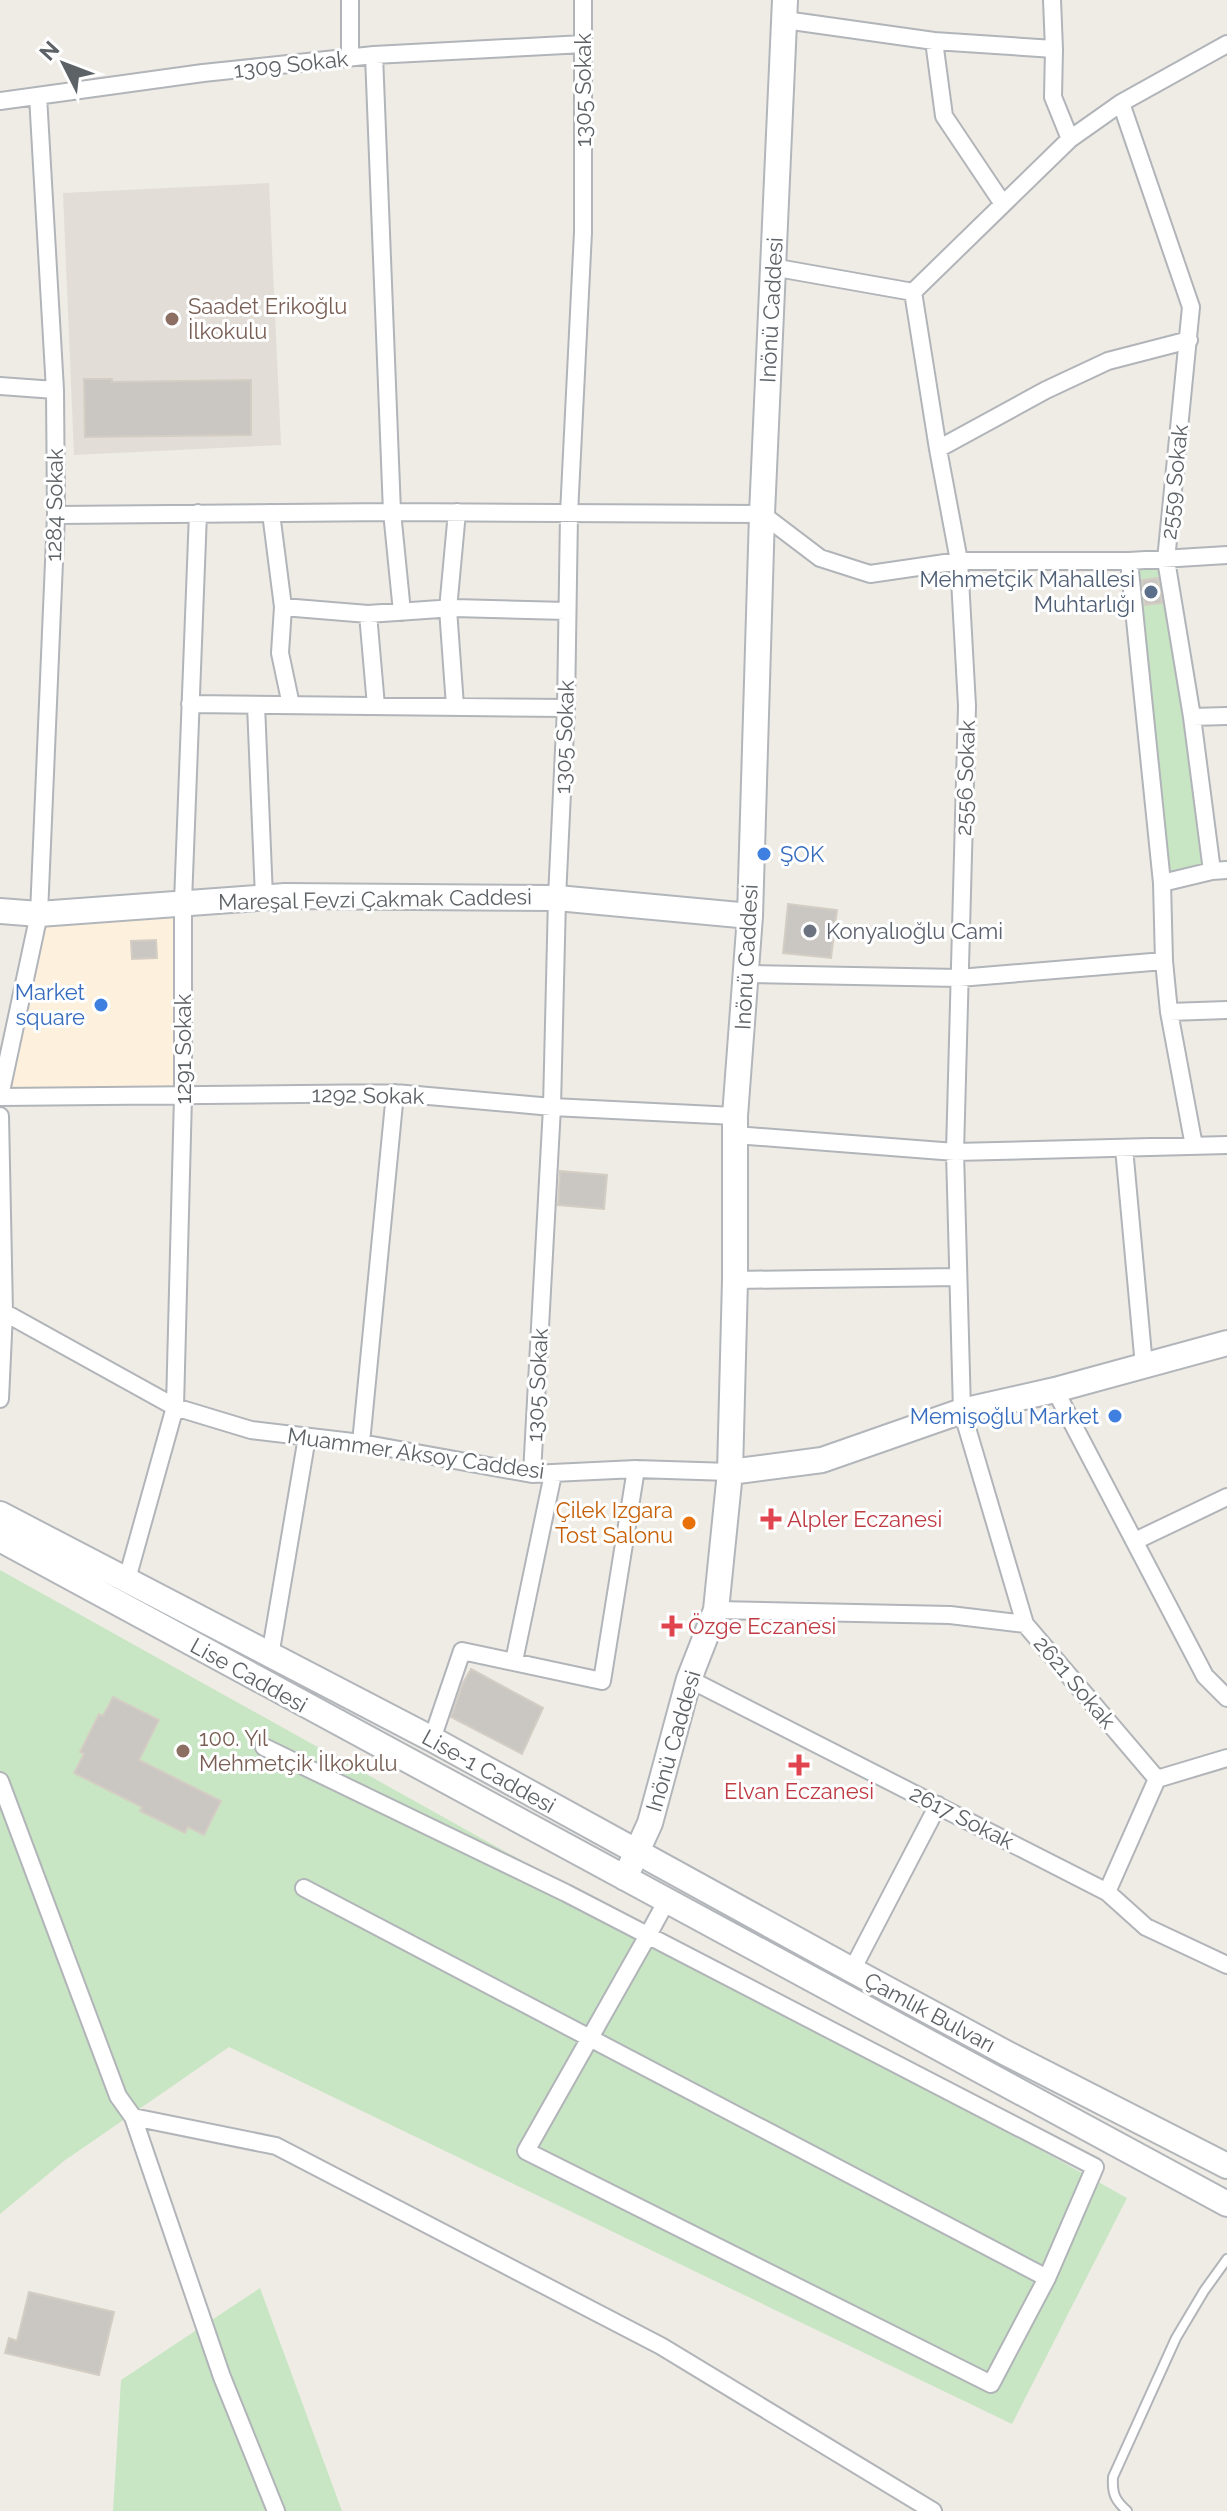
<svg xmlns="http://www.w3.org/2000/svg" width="1227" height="2511" font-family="Raleway,sans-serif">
  <rect width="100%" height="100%" fill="#efece6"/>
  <path fill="#fdf1dd" d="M183 902V1096L0 1097 39 914Z"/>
  <path fill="#e2ddd7" d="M269 183 281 445 74 455 63 193Z"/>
  <path fill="#c8e6c3" d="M1166 560 1212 871 1162 883 1129 561Z
    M0 1570 1127 2198 1012 2424 229 2047 64 2161 0 2214Z
    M260 2288 342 2511H113L121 2380Z"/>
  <path fill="#cac7c3" stroke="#d4cdc4" stroke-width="2" d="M84 379H112V382L251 380V435L85 437Z
    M1158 578 1162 603 1145 605 1142 580Z
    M788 904 837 910 831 958 783 953Z
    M156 940 157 958 132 959 131 941Z
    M560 1171 607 1175 604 1209 558 1205Z
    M471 1669 543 1708 522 1754 451 1717 463 1683Z
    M113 1697 159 1720 139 1760 221 1801 204 1835 188 1827 185 1833 140 1811 142 1807 74 1773 84 1754 80 1752 99 1714 103 1716Z
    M29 2292 114 2312 99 2375 5 2353 9 2338 17 2341Z"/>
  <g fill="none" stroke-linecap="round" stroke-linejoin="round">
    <defs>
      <path id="lane" d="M1127 2511C1115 2500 1112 2494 1113 2477L1176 2338 1204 2291 1227 2259"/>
      <path id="street" d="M350 0V58
        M1052 0 1054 49 1053 97 1070 139
        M785 20 934 41 1054 49
        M934 41 944 116 1003 204
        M374 55 392 512 402 612
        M0 101 203 73 374 55 584 44
        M1121 103 1191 307 1166 560 1192 717 1212 871
        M772 267 913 292 938 449 959 561 967 706 955 1152 962 1411 1025 1624 1157 1779 1107 1892
        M913 292 1070 139 1121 103 1227 44
        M0 386 55 390
        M938 449 1046 390 1108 361 1189 340
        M271 513 283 607 280 653 291 705
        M56 515 392 512 762 514 820 558 870 574 959 561H1129L1227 555
        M1129 561 1162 883 1164 961 1169 1012 1194 1146
        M283 607 368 614 454 608 567 611
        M368 614 376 706
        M190 704 566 708
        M256 705 264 897
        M455 706 448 609 457 512
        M1192 717 1227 716
        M1162 883 1212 871 1227 870
        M747 974 959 978 1164 961
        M1169 1012 1227 1010
        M0 1096 39 914 56 515 55 390 38 96
        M0 1097 395 1093 552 1107 735 1116
        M0 1116 4 1313 0 1399
        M735 1135 955 1152 1227 1145
        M1124 1148 1144 1366
        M735 1280 958 1277
        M0 1310 175 1407 251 1430 361 1443 532 1474 636 1469 730 1472
        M1055 1390 1205 1676 1227 1698
        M361 1443 395 1093
        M532 1474 552 1107 557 898 566 708 569 514 583 232V0
        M1135 1541 1227 1497
        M127 1579 175 1407 183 1096V902L198 513
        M716 1610 950 1615 1025 1624
        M270 1656 307 1437
        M514 1661 553 1474
        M689 1679 1107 1892 1146 1927 1227 1965
        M432 1739 462 1651 602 1681 636 1469
        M264 1747 566 1893 1095 2167 1047 2278 991 2384 526 2151 647 1937 666 1902
        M1157 1779 1227 1758
        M0 1781 118 2096 133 2117 276 2146 661 2346 933 2511
        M304 1888 1047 2278
        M852 1970 938 1805
        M133 2117 222 2377 276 2511"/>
      <path id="secondary" d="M0 911 39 914 285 896 557 898 750 916
        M730 1472 822 1460 962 1411 1055 1390 1227 1343
        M0 1514 432 1739 852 1970 1006 2053 1227 2166
        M0 1539 1227 2204
        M625 1878 650 1823 689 1679 716 1610 730 1472 735 1280V1116L750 916 762 514 785 0"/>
    </defs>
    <use href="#lane" stroke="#b1b4b8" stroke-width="12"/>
    <use href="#street" stroke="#b1b4b8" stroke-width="20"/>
    <use href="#secondary" stroke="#b2b6ba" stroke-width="28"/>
    <use href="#lane" stroke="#fff" stroke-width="8"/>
    <use href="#street" stroke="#fff" stroke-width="16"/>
    <use href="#secondary" stroke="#fff" stroke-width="24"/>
  </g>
  <g fill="#8d6e63" stroke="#fff" stroke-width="3">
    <circle cx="172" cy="319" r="8"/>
    <circle cx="183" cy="1751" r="8"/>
  </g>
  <circle fill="#5c6f8a" stroke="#fff" stroke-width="3" cx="1151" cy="592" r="8"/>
  <g fill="#3f7fe0" stroke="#fff" stroke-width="3">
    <circle cx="764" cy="854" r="8"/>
    <circle cx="101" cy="1005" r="8"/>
    <circle cx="1115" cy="1416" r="8"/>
  </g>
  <circle fill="#6b7280" stroke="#fff" stroke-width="3" cx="810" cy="931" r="8"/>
  <g fill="#e0444e" stroke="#fff" stroke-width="3">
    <path d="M767 1507h8v8h8v8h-8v8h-8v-8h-8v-8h8z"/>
    <path d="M668 1614h8v8h8v8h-8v8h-8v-8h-8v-8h8z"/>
    <path d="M795 1753h8v8h8v8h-8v8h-8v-8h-8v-8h8z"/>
  </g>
  <circle fill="#e8710a" stroke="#fff" stroke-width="3" cx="689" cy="1523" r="8"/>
  <g text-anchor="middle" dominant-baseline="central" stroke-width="6" stroke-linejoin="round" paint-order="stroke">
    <g font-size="22" fill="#5d6266" stroke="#fff">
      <text transform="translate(291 64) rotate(-6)">1309 Sokak</text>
      <text transform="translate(583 90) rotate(-90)">1305 Sokak</text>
      <text transform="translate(771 310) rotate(-87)">Inönü Caddesi</text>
      <text transform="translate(1174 482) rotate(-84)">2559 Sokak</text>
      <text transform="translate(54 505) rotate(-89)">1284 Sokak</text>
      <text transform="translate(564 737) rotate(-88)">1305 Sokak</text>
      <text transform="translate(965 778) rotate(-88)">2556 Sokak</text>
      <text transform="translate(375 899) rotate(-1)">Mareşal Fevzi Çakmak Caddesi</text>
      <text transform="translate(746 957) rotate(-87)">Inönü Caddesi</text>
      <text transform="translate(183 1049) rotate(-90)">1291 Sokak</text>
      <text transform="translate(368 1095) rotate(1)">1292 Sokak</text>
      <text transform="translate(537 1385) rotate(-87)">1305 Sokak</text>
      <text transform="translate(416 1453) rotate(8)">Muammer Aksoy Caddesi</text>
      <text transform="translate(249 1675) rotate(29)">Lise Caddesi</text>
      <text transform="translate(1075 1682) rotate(50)">2621 Sokak</text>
      <text transform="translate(673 1741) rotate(-74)">Inönü Caddesi</text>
      <text transform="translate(489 1771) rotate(29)">Lise-1 Caddesi</text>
      <text transform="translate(962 1817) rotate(27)">2617 Sokak</text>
      <text transform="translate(930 2012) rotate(28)">Çamlık Bulvarı</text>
    </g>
    <g font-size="22" fill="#785e54" stroke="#fff" text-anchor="start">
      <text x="188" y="306">Saadet Erikoğlu<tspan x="188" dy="25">İlkokulu</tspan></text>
      <text x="199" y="1738">100. Yıl<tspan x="199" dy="25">Mehmetçik İlkokulu</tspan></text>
    </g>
    <g font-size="22" fill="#4e5e75" stroke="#fff" text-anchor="end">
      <text x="1135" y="579">Mehmetçik Mahallesi<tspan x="1135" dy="25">Muhtarlığı</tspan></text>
    </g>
    <g font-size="22" fill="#366cbe" stroke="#fff" text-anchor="end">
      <text x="780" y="854" text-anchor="start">ŞOK</text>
      <text x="85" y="992">Market<tspan x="85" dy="25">square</tspan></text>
      <text x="1099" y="1416">Memişoğlu Market</text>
    </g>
    <g font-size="22" fill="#5b616d" stroke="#fff" text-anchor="start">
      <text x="826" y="931">Konyalıoğlu Cami</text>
    </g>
    <g font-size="22" fill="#c56008" stroke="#fff" text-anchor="end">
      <text x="673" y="1510">Çilek Izgara<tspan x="673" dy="25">Tost Salonu</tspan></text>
    </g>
    <g font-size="22" fill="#be3a42" stroke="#fff" text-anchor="start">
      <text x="787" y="1519">Alpler Eczanesi</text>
      <text x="688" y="1626">Özge Eczanesi</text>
      <text x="799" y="1791" text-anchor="middle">Elvan Eczanesi</text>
    </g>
  </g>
  <g transform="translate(64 64) rotate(312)" stroke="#ffffff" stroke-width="6" paint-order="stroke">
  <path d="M0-6L14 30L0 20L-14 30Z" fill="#5d6266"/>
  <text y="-12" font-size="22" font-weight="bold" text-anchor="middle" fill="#5d6266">N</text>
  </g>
</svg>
